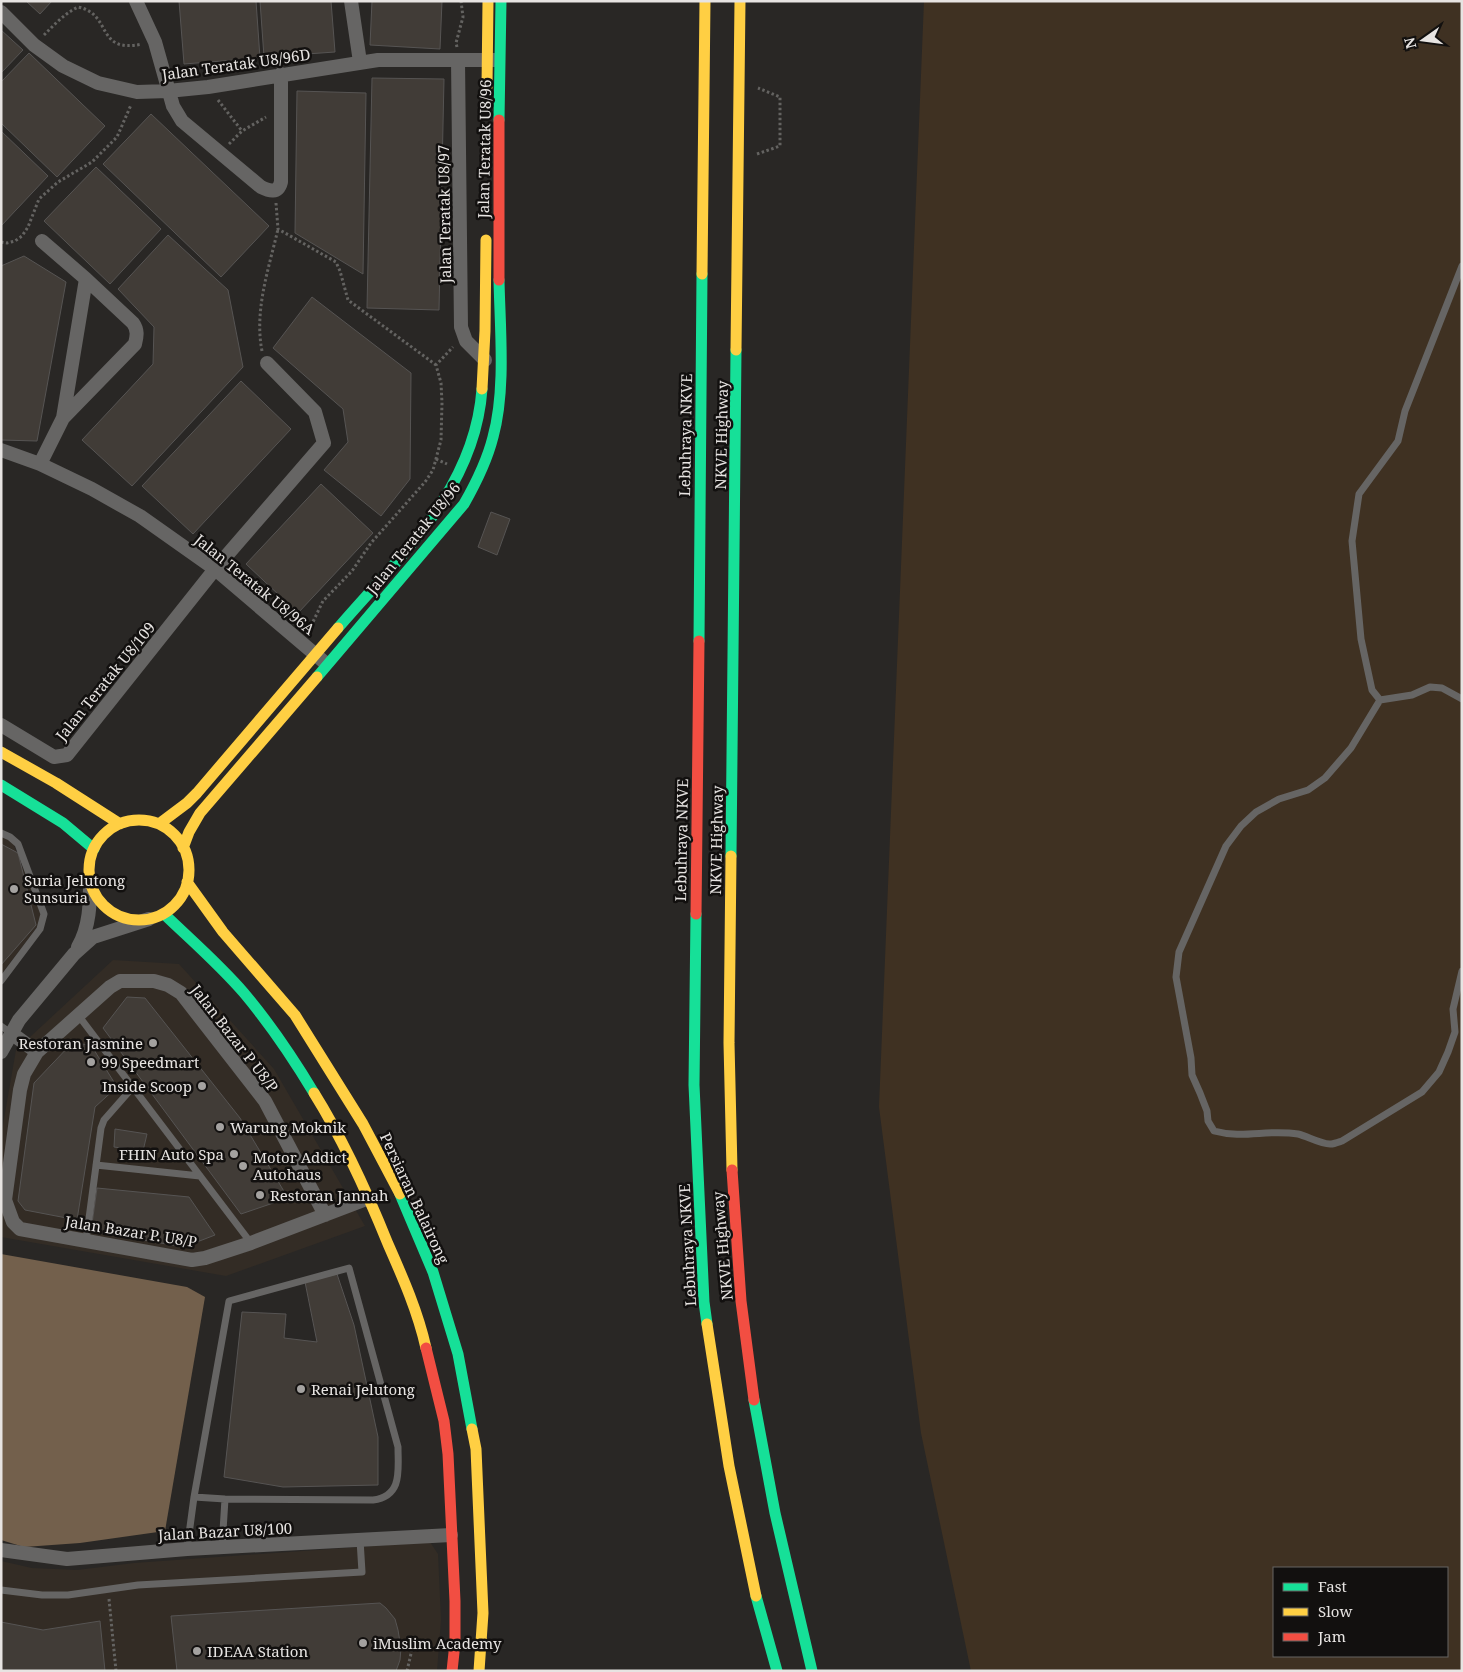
<svg xmlns="http://www.w3.org/2000/svg" width="1463" height="1672" font-family="'Noto Serif',serif">
  <rect width="100%" height="100%" fill="#292725"/>
  <path fill="#332c25" d="M1 829 9 833 41 914 37 927 1 975Z
    M113 960 179 964 274 1069 365 1226 226 1276 1 1237V1136L16 1050Z
    M430 1542 438 1554 441 1620 437 1671H1V1561L32 1568 77 1570 134 1563Z"/>
  <path fill="#3f3122" fill-rule="evenodd" d="M924 1H1462V1671H971L921 1433 879 1107ZM1274 1568H1447V1656H1274Z"/>
  <path fill="#73604c" d="M1 1254 187 1287 205 1297 165 1531 80 1543 24 1547 1 1540Z"/>
  <path fill="#413c37" stroke="#565453" d="M26 1H52L40 14Z
    M179 1H256L260 58 184 64Z
    M260 1H331L335 52 264 57Z
    M372 1H442L440 49 370 45Z
    M1 30 23 50 1 73Z
    M29 53 105 126 57 177 1 123V82Z
    M372 78 444 79 439 310 367 308Z
    M297 91 366 93 363 274 295 233Z
    M151 114 269 226 221 277 103 164Z
    M1 131 48 176 1 226Z
    M96 167 161 229 110 284 44 221Z
    M168 235 228 290 243 367 132 486 82 440 153 364 154 327 118 289Z
    M24 256 66 282 37 441 1 440V266Z
    M312 297 411 373 410 479 381 516 324 470 348 442 343 409 273 348Z
    M241 381 291 429 193 534 142 486Z
    M321 484 373 533 298 613 246 564Z
    M491 512 510 519 497 555 478 547Z
    M1 844 18 853 36 925 1 965Z
    M127 997 145 998 240 1118 288 1198 241 1214 103 1028Z
    M72 1043 91 1045 117 1087 95 1107 77 1220 25 1210 18 1201 34 1083Z
    M115 1129 147 1134 143 1151 114 1147Z
    M97 1188 189 1197 215 1235 184 1247 91 1231Z
    M337 1274 354 1325 378 1437V1485L283 1487 224 1477 242 1312 286 1314 284 1338 317 1342 305 1282Z
    M380 1603 386 1608 395 1619 398 1630 401 1648 400 1660 396 1671H177L171 1616Z
    M100 1621 105 1671H1V1622L43 1630Z"/>
  <g fill="none" stroke-linecap="round" stroke-linejoin="round">
    <path stroke="#646361" stroke-width="3" stroke-dasharray="2.5 2.5" stroke-linecap="butt" d="M44 35C54 25 64 14 78 7 113 14 95 54 142 44
      M457 47 456 43 463 17 461 1
      M218 100 242 131
      M229 144 242 131 266 117
      M757 154 780 146V97L758 88
      M276 203 278 229 336 262 340 271 348 300 436 365
      M1 242 7 243 15 241 22 236 28 227 39 199 58 182 92 162 117 137 131 105
      M262 351C254 310 269 268 278 229
      M436 459 447 464
      M311 626 323 601 352 571 371 543 425 482 433 470 441 440 442 403 441 383 436 365 453 347
      M109 1599 116 1671
      M407 1671 413 1645"/>
    <path stroke="#666564" stroke-width="7" d="M1462 266 1405 411 1398 441 1359 494 1352 541 1361 639 1372 690 1380 700 1412 695 1430 687 1442 688 1462 699
      M1380 700 1351 748 1325 778 1308 790 1279 799 1256 812 1241 826 1226 846 1179 952 1176 977 1191 1058 1192 1075 1200 1093 1207 1111 1208 1121 1214 1131C1243 1139 1268 1129 1298 1134 1307 1136 1322 1145 1331 1144 1334 1144 1339 1142 1342 1141L1422 1092 1439 1072 1448 1052 1455 1032 1453 1009 1462 971
      M1 833 10 837 18 844 44 914 40 929 1 981
      M78 1015 251 1243
      M1 1026 11 1033
      M96 1165 200 1176
      M86 1241 101 1128 104 1120 133 1087
      M349 1268 398 1447C398 1470 403 1496 373 1500L225 1499 194 1497 229 1301Z
      M222 1547 225 1499
      M187 1549 194 1497
      M1 1590 42 1595H68L138 1585 362 1572 360 1540"/>
    <path stroke="#666564" stroke-width="14" d="M136 1 155 42 173 106 182 121 261 187C269 191 278 194 281 182V74
      M351 1 360 62
      M1 12 34 45 63 66 98 83 137 92 168 91 208 87 378 60H495
      M458 60 461 327 466 341 485 360
      M42 241 86 279
      M1 450 40 464 92 489 140 516 215 569 323 661
      M40 464 63 418 86 279 133 323C138 330 137 336 135 344L63 418
      M1 725 54 757 67 755 215 569 324 443 315 412 267 363
      M78 947C90 926 90 904 90 880
      M11 1033 37 1052
      M1 1052 19 1020 74 954 93 937 149 919
      M325 1215 265 1101 181 993 168 985 154 981H120L110 987 37 1052 24 1074 20 1090 5 1200 13 1222 20 1229 192 1260 205 1258 251 1243 369 1198
      M1 1550 67 1559 187 1549 451 1535"/>
    <path stroke="#16e098" stroke-width="11" d="M499 120 501 1
      M338 628C400 556 475 489 482 389
      M699 641 702 274
      M317 677 464 504C476 483 487 461 493 437 506 390 500 329 499 280
      M1 785 63 823 94 849
      M731 856 736 350
      M164 914C191 940 219 964 244 993 270 1024 293 1058 314 1093
      M696 914 694 1085 704 1302 707 1324
      M400 1194 433 1272 458 1354 472 1429
      M754 1400 775 1513 812 1671
      M756 1596 777 1671"/>
    <path stroke="#ffcf43" stroke-width="11" d="M487 87 488 1
      M702 274 705 1
      M736 350 740 1
      M482 389 485 331 486 240
      M1 752 56 783 120 824
      M89 870a50 50 0 1 1 100 0a50 50 0 1 1-100 0Z
      M159 824 187 803 197 793 338 628
      M183 848 189 832 200 813 317 677
      M731 856 729 1043 732 1170
      M187 882 223 932 295 1015 363 1124 400 1194
      M314 1093C344 1141 367 1192 388 1244 403 1278 418 1312 426 1348
      M707 1324 729 1466 756 1596
      M472 1429 476 1449 483 1613 479 1671"/>
    <path stroke="#f24e42" stroke-width="11" d="M499 120V280
      M696 914 699 641
      M732 1170 741 1301 754 1400
      M426 1348 444 1421 448 1454 455 1601V1643L452 1671"/>
  </g>
  <g fill="#a4a2a0" stroke="#12100f" stroke-width="2">
    <circle cx="14" cy="889" r="5"/>
    <circle cx="153" cy="1043" r="5"/>
    <circle cx="91" cy="1062" r="5"/>
    <circle cx="202" cy="1086" r="5"/>
    <circle cx="220" cy="1127" r="5"/>
    <circle cx="234" cy="1154" r="5"/>
    <circle cx="243" cy="1166" r="5"/>
    <circle cx="260" cy="1195" r="5"/>
    <circle cx="301" cy="1389" r="5"/>
    <circle cx="363" cy="1643" r="5"/>
    <circle cx="197" cy="1651" r="5"/>
  </g>
  <g text-anchor="middle" dominant-baseline="central" stroke-width="5" stroke-linejoin="round" paint-order="stroke">
    <g font-size="15" fill="#e7e4e2" stroke="#12100f">
      <text transform="translate(236 64) rotate(-8)">Jalan Teratak U8/96D</text>
      <text transform="translate(484 149) rotate(-89)">Jalan Teratak U8/96</text>
      <text transform="translate(444 214) rotate(-91)">Jalan Teratak U8/97</text>
      <text transform="translate(685 435) rotate(-89)">Lebuhraya NKVE</text>
      <text transform="translate(721 435) rotate(-89)">NKVE Highway</text>
      <text transform="translate(413 538) rotate(-51)">Jalan Teratak U8/96</text>
      <text transform="translate(255 584) rotate(39)">Jalan Teratak U8/96A</text>
      <text transform="translate(105 681) rotate(-51)">Jalan Teratak U8/109</text>
      <text transform="translate(681 840) rotate(-89)">Lebuhraya NKVE</text>
      <text transform="translate(716 840) rotate(-89)">NKVE Highway</text>
      <text transform="translate(235 1038) rotate(52)">Jalan Bazar P U8/P</text>
      <text transform="translate(415 1198) rotate(65)">Persiaran Balairong</text>
      <text transform="translate(131 1231) rotate(9)">Jalan Bazar P. U8/P</text>
      <text transform="translate(687 1245) rotate(-93)">Lebuhraya NKVE</text>
      <text transform="translate(722 1246) rotate(-95)">NKVE Highway</text>
      <text transform="translate(225 1531) rotate(-3)">Jalan Bazar U8/100</text>
    </g>
    <g font-size="15" fill="#e7e4e2" stroke="#12100f" text-anchor="start">
      <text x="24" y="880">Suria Jelutong<tspan x="24" dy="17">Sunsuria</tspan></text>
      <text x="143" y="1043" text-anchor="end">Restoran Jasmine</text>
      <text x="101" y="1062">99 Speedmart</text>
      <text x="192" y="1086" text-anchor="end">Inside Scoop</text>
      <text x="230" y="1127">Warung Moknik</text>
      <text x="224" y="1154" text-anchor="end">FHIN Auto Spa</text>
      <text x="253" y="1157">Motor Addict<tspan x="253" dy="17">Autohaus</tspan></text>
      <text x="270" y="1195">Restoran Jannah</text>
      <text x="311" y="1389">Renai Jelutong</text>
      <text x="373" y="1643">iMuslim Academy</text>
      <text x="207" y="1651">IDEAA Station</text>
    </g>
  </g>
  <rect width="1463" height="1672" fill="none" stroke="#e7e4e2" stroke-width="5"/>
  <rect x="1273" y="1567" width="175" height="90" fill="#12100f" stroke="#676563"/>
  <rect x="1283" y="1583" width="25" height="8" fill="#16e098" stroke="#676563"/>
  <text x="1318" y="1592" font-size="15" fill="#e7e4e2">Fast</text>
  <rect x="1283" y="1608" width="25" height="8" fill="#ffcf43" stroke="#676563"/>
  <text x="1318" y="1617" font-size="15" fill="#e7e4e2">Slow</text>
  <rect x="1283" y="1633" width="25" height="8" fill="#f24e42" stroke="#676563"/>
  <text x="1318" y="1642" font-size="15" fill="#e7e4e2">Jam</text>
  <g transform="translate(1423 40) rotate(256)" stroke="#12100f" stroke-width="4" paint-order="stroke">
  <path d="M0-4L9 19L0 12L-9 19Z" fill="#e7e4e2"/>
  <text y="-8" font-size="14" font-weight="bold" text-anchor="middle" fill="#e7e4e2">N</text>
  </g>
</svg>
